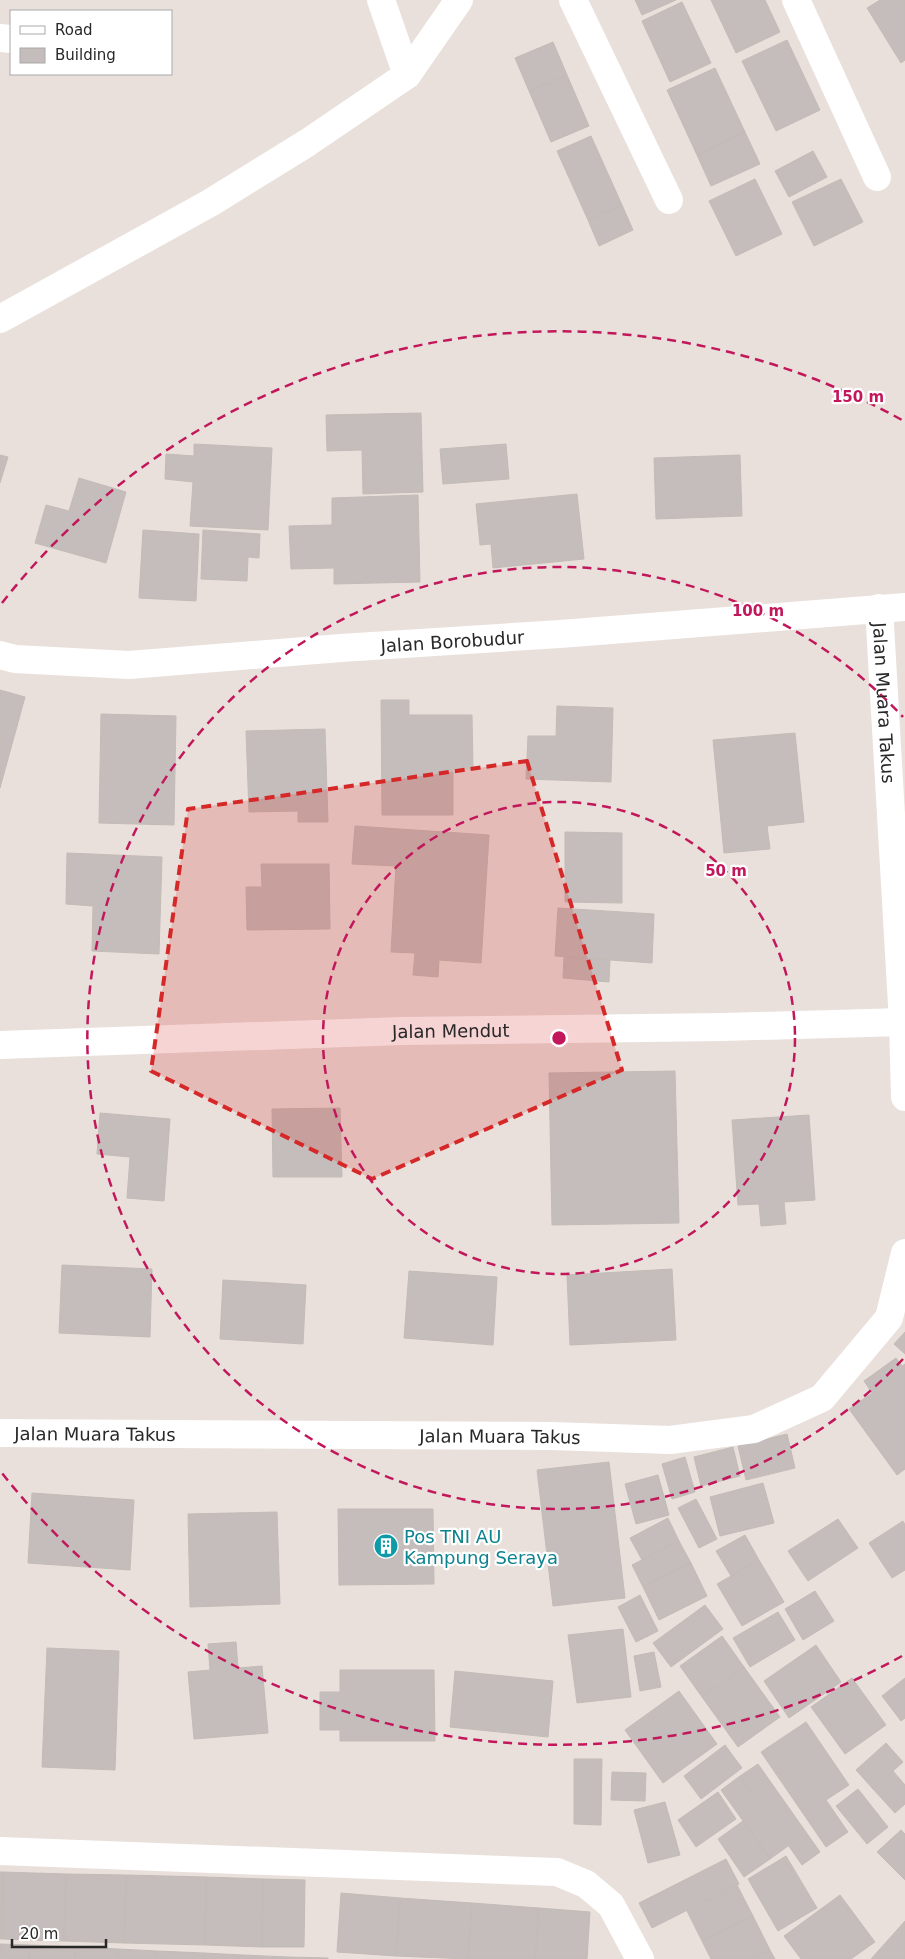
<svg xmlns="http://www.w3.org/2000/svg" width="905" height="1959" font-family="'DejaVu Sans',sans-serif">
  <rect width="100%" height="100%" fill="#e9e0db"/>
  <path fill="#c4bdbb" stroke="#c3bbb5" d="M635 0H676L642 15Z
    M711 0H765L780 32 736 53Z
    M880 0H905V60L901 63 867 8Z
    M682 2 711 63 670 82 642 21Z
    M787 40 820 110 776 131 742 61Z
    M553 42 567 75 529 91 515 58Z
    M715 68 745 132 697 155 667 90Z
    M567 75 589 126 551 142 529 91Z
    M745 132 760 164 711 186 697 155Z
    M591 136 622 205 588 220 557 151Z
    M813 151 827 177 789 197 775 171Z
    M755 179 782 234 736 256 709 201Z
    M841 179 863 222 814 246 792 202Z
    M622 205 633 230 599 246 588 220Z
    M421 413 423 492 363 494 362 450 327 451 326 415Z
    M194 444 272 448 268 530 190 526 193 482 165 479 166 454 194 456Z
    M506 444 509 479 443 484 440 449Z
    M0 455 8 457 0 483Z
    M740 455 742 516 656 519 654 458Z
    M79 478 126 492 106 563 35 543 46 505 69 511Z
    M577 494 584 559 493 568 491 544 480 545 476 504Z
    M418 495 420 582 334 584V568L291 569 289 526 332 525V498Z
    M143 530 199 534 196 601 139 598Z
    M203 530 260 534 259 558 248 557 247 581 201 579Z
    M0 690 25 697 0 788Z
    M381 700H409V715H472L473 769H453V815H382Z
    M557 706 613 708 611 782 526 779 528 736H556Z
    M101 714 176 716 174 825 99 823Z
    M325 729 328 822H298V811L249 812 246 731Z
    M795 733 804 822 767 826 770 849 724 853 713 740Z
    M355 826 489 835 481 963 439 960 438 977 413 975 415 953 391 952 396 866 352 864Z
    M565 832 622 833V903L565 902Z
    M67 853 162 857 159 954 92 951 93 906 66 904Z
    M261 864H329L330 929 247 930 246 887H262Z
    M558 908 654 914 652 963 555 956Z
    M564 957 610 960 609 982 563 978Z
    M675 1071 679 1223 552 1225 549 1073Z
    M340 1108 342 1177H273L272 1109Z
    M100 1113 170 1119 164 1201 127 1198 130 1157 97 1154Z
    M809 1115 815 1200 784 1202 786 1224 761 1226 759 1204 738 1205 732 1120Z
    M62 1265 152 1269 150 1337 59 1333Z
    M672 1269 676 1340 570 1345 567 1275Z
    M409 1271 497 1277 493 1345 404 1338Z
    M223 1280 306 1285 303 1344 220 1339Z
    M905 1332V1354L894 1344Z
    M896 1358 902 1366 905 1364V1469L897 1475 849 1409 872 1393 864 1381Z
    M787 1434 795 1468 746 1480 738 1446Z
    M733 1447 740 1476 701 1486 694 1457Z
    M685 1457 695 1492 672 1499 662 1464Z
    M609 1462 625 1598 553 1606 537 1470Z
    M658 1475 669 1515 636 1524 625 1484Z
    M763 1483 774 1523 720 1536 710 1497Z
    M32 1493 134 1500 130 1570 28 1563Z
    M696 1499 717 1539 699 1548 678 1508Z
    M338 1509H433L434 1584 339 1585Z
    M277 1512 280 1604 190 1607 188 1514Z
    M668 1518 679 1541 642 1560 630 1538Z
    M838 1519 858 1548 808 1581 788 1551Z
    M903 1521 905 1525V1570L892 1578 869 1543Z
    M745 1535 759 1560 731 1576 716 1551Z
    M679 1541 691 1563 643 1587 632 1565Z
    M759 1560 784 1602 742 1626 717 1584Z
    M691 1563 707 1596 659 1620 643 1587Z
    M815 1591 834 1621 803 1640 785 1609Z
    M640 1595 658 1631 636 1642 618 1607Z
    M705 1605 723 1629 671 1667 653 1643Z
    M778 1612 795 1640 750 1667 733 1638Z
    M623 1629 631 1697 577 1703 568 1635Z
    M722 1636 744 1667 702 1697 680 1666Z
    M236 1642 238 1668 262 1666 268 1733 194 1739 188 1672 210 1670 208 1644Z
    M816 1645 841 1682 789 1718 764 1681Z
    M47 1648 119 1651 115 1770 42 1767Z
    M654 1652 661 1687 640 1691 634 1656Z
    M744 1667 780 1717 738 1747 702 1697Z
    M340 1670H434L435 1741H340V1730H320V1692H340Z
    M455 1671 553 1681 548 1737 450 1727Z
    M852 1678 886 1725 845 1754 811 1707Z
    M905 1678V1718L901 1721 882 1696Z
    M679 1691 717 1744 663 1783 625 1730Z
    M806 1722 849 1785 826 1800 848 1832 826 1847 761 1752Z
    M886 1743 903 1762 873 1789 856 1770Z
    M725 1745 742 1768 701 1799 684 1776Z
    M574 1759H602L601 1825 574 1824Z
    M758 1764 820 1852 802 1865 740 1776Z
    M893 1771 905 1785V1804L895 1813 873 1789Z
    M612 1772 646 1773 645 1801 611 1800Z
    M740 1776 788 1846 770 1859 721 1790Z
    M858 1789 888 1827 867 1844 836 1806Z
    M718 1792 736 1819 696 1847 678 1820Z
    M665 1802 680 1855 648 1863 634 1810Z
    M743 1821 770 1859 744 1877 718 1839Z
    M901 1830 905 1834V1880L877 1852Z
    M786 1856 817 1908 778 1931 748 1879Z
    M726 1859 739 1884 652 1928 639 1903Z
    M0 1872H3L2 1939H0Z
    M3 1872 66 1874 64 1941 2 1939Z
    M66 1874 126 1875 124 1943 64 1941Z
    M126 1875 206 1877 205 1945 124 1943Z
    M206 1877 263 1879 262 1947 205 1945Z
    M263 1879 305 1880 304 1947H262Z
    M737 1885 753 1916 702 1941 687 1911Z
    M341 1893 400 1898 396 1956 337 1952Z
    M840 1895 875 1942 851 1959H801L784 1936Z
    M400 1898 472 1903 468 1959 396 1956Z
    M472 1903 539 1908 535 1959H468Z
    M539 1908 590 1912 587 1959H535Z
    M753 1916 770 1950 754 1959H711L702 1941Z
    M905 1921V1959H871Z
    M0 1944 30 1945 29 1959H0Z
    M30 1945 75 1947V1959H29Z
    M75 1947 118 1949V1959H75Z
    M118 1949 157 1951V1959H118Z
    M770 1950 775 1959H754Z
    M157 1951 204 1953V1959H157Z
    M204 1953 243 1955V1959H204Z
    M243 1955 288 1957V1959H243Z
    M288 1957 328 1958V1959H288Z"/>
  <g fill="none" stroke-linecap="round" stroke-linejoin="round">
    <g stroke="#fff" stroke-width="28">
      <path d="M381 0 407 75"/>
      <path d="M573 0 669 200"/>
      <path d="M796 0 877 177"/>
      <path d="M0 38 11 39"/>
      <path d="M0 319 210 203 307 143 407 75 459 0"/>
      <path id="s1" d="M879 608 903 1022 905 1097"/>
      <path id="s2" d="M0 655 15 659 129 665 341 648 560 634 905 607"/>
      <path id="s3" d="M0 1045 402 1031 722 1027 903 1022"/>
      <path id="s4" d="M0 1433 552 1436 670 1440 754 1429 822 1398 889 1318 905 1253"/>
      <path d="M0 1851 557 1872 586 1884 611 1905 640 1959"/>
    </g>
  </g>
  <path fill="#d62828" fill-opacity="0.2" stroke="#d62828" stroke-width="4" stroke-dasharray="10 6" stroke-linejoin="round" d="M527 761 622 1070 372 1179 151 1071 188 809Z"/>
  <g fill="none" stroke="#c2185b" stroke-width="2.5" stroke-dasharray="9 6">
    <circle cx="559" cy="1038" r="236"/>
    <path d="M903 1359A471 471 0 1 1 903 717"/>
    <path d="M902 1656A707 707 0 0 1 2 1473M2 603A707 707 0 0 1 902 420"/>
  </g>
  <defs>
    <symbol id="building-disc" viewBox="-11 -11 22 22"><circle r="9.5" fill="#0f9aa8" stroke="#fff"/><path d="M-4-6H4V6H1V3H-1V6H-4ZM-2.5-4.3h1.7v1.8h-1.7ZM.8-4.3h1.7v1.8H.8ZM-2.5-1h1.7V.8h-1.7ZM.8-1h1.7V.8H.8Z" fill="#fff"/></symbol>
  </defs>
  <g fill-rule="evenodd">
    <use href="#building-disc" x="372" y="1532" width="28" height="28"/>
  </g>
  <g text-anchor="middle" dominant-baseline="central" stroke-width="4.5" stroke-linejoin="round" paint-order="stroke">
    <g font-size="18" fill="#282828" stroke="#fff">
      <text stroke="none"><textPath href="#s2" startOffset="454">Jalan Borobudur</textPath></text>
      <text stroke="none"><textPath href="#s1" startOffset="95">Jalan Muara Takus</textPath></text>
      <text stroke="none"><textPath href="#s3" startOffset="451">Jalan Mendut</textPath></text>
      <text stroke="none"><textPath href="#s4" startOffset="95">Jalan Muara Takus</textPath></text>
      <text stroke="none"><textPath href="#s4" startOffset="500">Jalan Muara Takus</textPath></text>
    </g>
    <g font-size="18" fill="#0d838f" stroke="#fff" text-anchor="start">
      <text x="404" y="1536">Pos TNI AU<tspan x="404" dy="21">Kampung Seraya</tspan></text>
    </g>
  </g>
  <circle cx="559" cy="1038" r="8" fill="#c2185b" stroke="#fff" stroke-width="2.5"/>
  <g font-size="15" text-anchor="middle" font-weight="bold" fill="#c2185b" stroke="#fff" stroke-width="4.5" stroke-linejoin="round" paint-order="stroke">
    <text x="858" y="402">150 m</text>
    <text x="758" y="616">100 m</text>
    <text x="726" y="876">50 m</text>
  </g>
  <rect x="10" y="10" width="162" height="65" fill="#ffffff" stroke="#a9a9a9"/>
  <rect x="20" y="26" width="25" height="8" fill="#ffffff" stroke="#a9a9a9"/>
  <text x="55" y="35" font-size="15" fill="#282828">Road</text>
  <rect x="20" y="48" width="25" height="15" fill="#c4bdbb" stroke="#a9a9a9"/>
  <text x="55" y="60" font-size="15" fill="#282828">Building</text>
  <path d="M12 1939v8h94v-8" fill="none" stroke="#282828" stroke-width="2.5"/>
  <text x="20" y="1939" font-size="15" fill="#282828" stroke="#ffffff" stroke-width="4" paint-order="stroke">20 m</text>
</svg>
